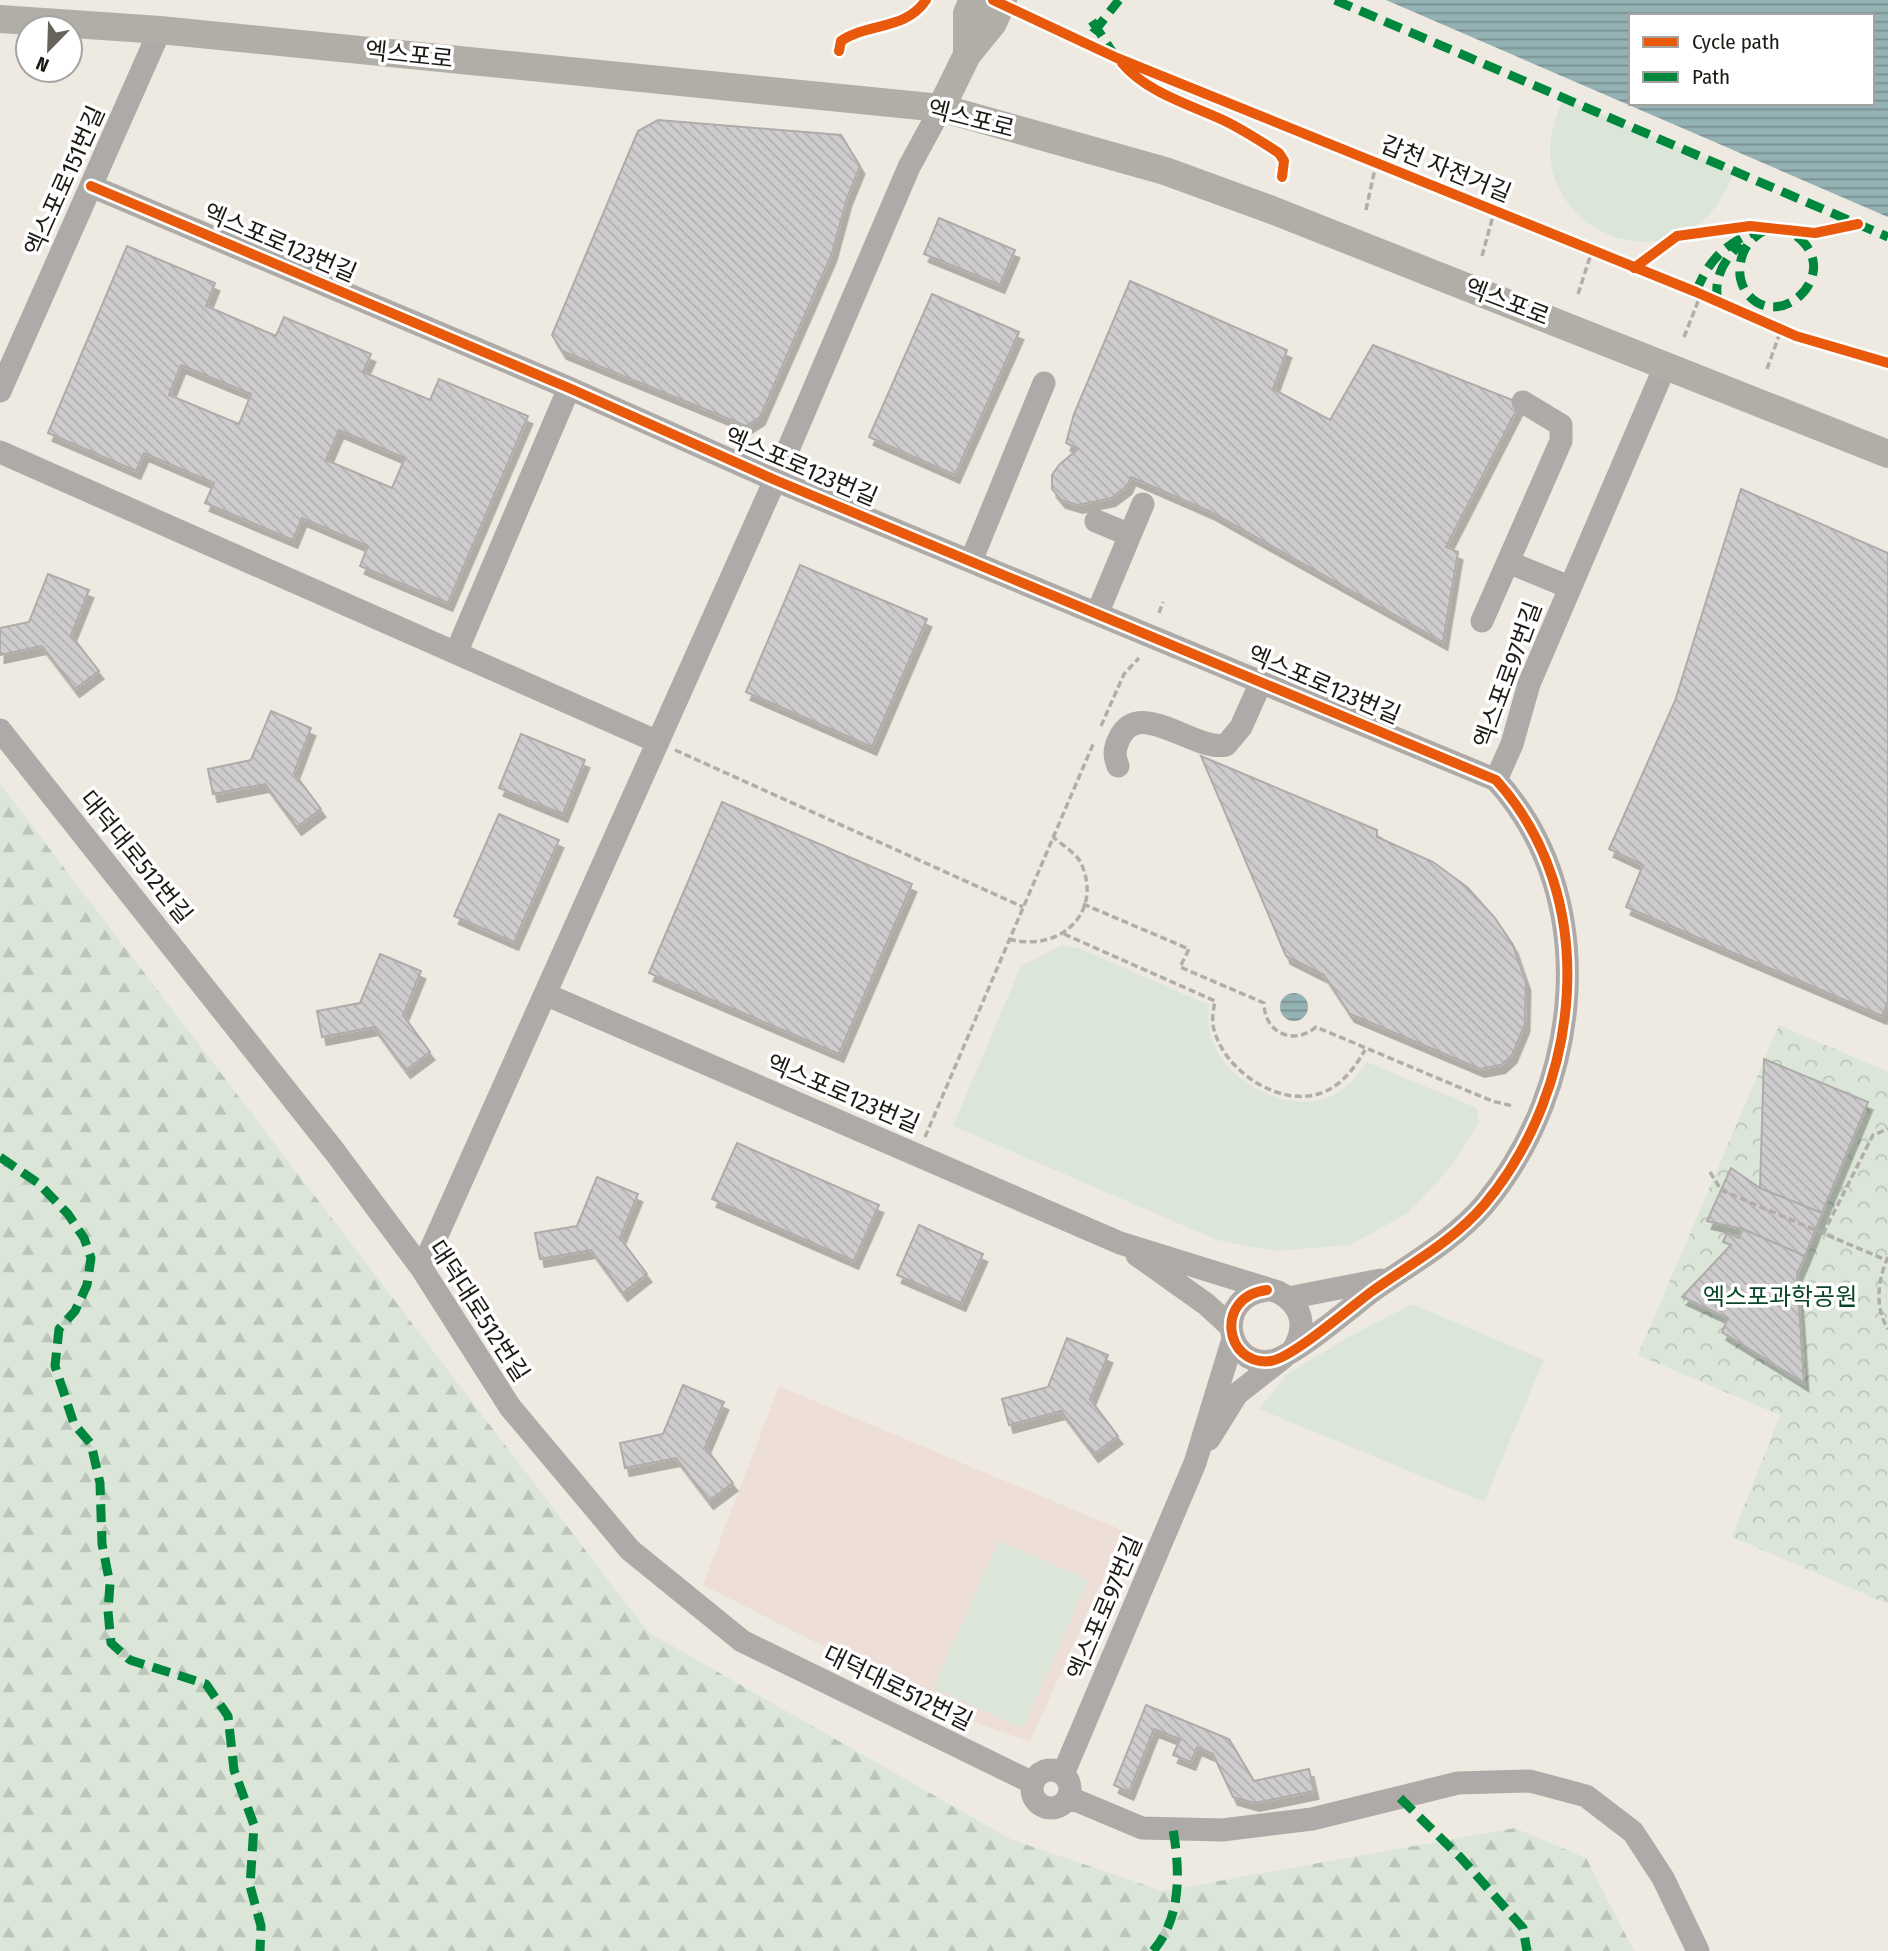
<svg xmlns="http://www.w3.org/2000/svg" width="1888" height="1951" font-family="'Fira Sans Condensed','Noto Sans KR',sans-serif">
  <defs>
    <pattern id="forest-firs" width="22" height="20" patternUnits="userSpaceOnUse" patternTransform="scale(1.75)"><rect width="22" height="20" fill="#dbe6d9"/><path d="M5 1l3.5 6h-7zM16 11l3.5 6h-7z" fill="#bbc5b9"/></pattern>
    <pattern id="park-crowns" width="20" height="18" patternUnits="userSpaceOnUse" patternTransform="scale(1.75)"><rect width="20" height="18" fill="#dbe6d9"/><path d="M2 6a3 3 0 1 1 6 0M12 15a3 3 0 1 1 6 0" fill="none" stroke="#bbc5b9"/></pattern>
    <pattern id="water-rules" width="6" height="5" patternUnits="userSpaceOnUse" patternTransform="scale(1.75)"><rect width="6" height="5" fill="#94b1b4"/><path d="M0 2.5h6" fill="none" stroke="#788f91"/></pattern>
    <pattern id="building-back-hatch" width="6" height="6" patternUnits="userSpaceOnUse" patternTransform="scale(1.75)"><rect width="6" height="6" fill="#cfccce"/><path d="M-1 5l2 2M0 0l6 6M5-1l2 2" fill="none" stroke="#b1afb0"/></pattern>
    <filter id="shadow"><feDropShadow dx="4.5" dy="8" stdDeviation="0" flood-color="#0004"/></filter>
  </defs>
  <rect width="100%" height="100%" fill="#eeeae1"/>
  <path fill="#eeded8" d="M779 1386 1124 1531 1030 1742 968 1720 703 1585Z"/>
  <path fill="#dbe6d9" d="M1563 98 1735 171C1726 191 1717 210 1699 224 1639 268 1551 225 1550 150 1550 132 1557 114 1563 98Z
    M1062 945 1079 948 1209 1005C1208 1021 1208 1033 1215 1047 1234 1089 1306 1122 1345 1087 1353 1081 1360 1070 1367 1062L1477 1108 1479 1123 1450 1168 1408 1213 1350 1245 1276 1251 1217 1240 953 1126 1021 966Z
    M1412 1304 1544 1360 1484 1502 1259 1409 1286 1375 1345 1339Z
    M999 1541 1088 1580 1023 1728 933 1688Z"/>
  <path fill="url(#forest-firs)" d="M0 784 648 1632 1012 1840 1163 1891 1515 1828 1586 1858 1634 1951H0Z"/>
  <path fill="url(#park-crowns)" d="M1779 1025 1888 1072V1604L1732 1537 1780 1415 1638 1355Z"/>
  <path fill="url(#water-rules)" fill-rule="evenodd" d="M1386 0H1888V217ZM1631 16H1872V103H1631Z
    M1280 1007a14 14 0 1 1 28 0a14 14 0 1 1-28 0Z"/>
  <path fill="url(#building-back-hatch)" stroke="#aeacaa" stroke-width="2" fill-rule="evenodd" filter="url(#shadow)" d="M658 120 841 135 860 166 847 198 832 253 760 417 746 426 562 351 552 335 638 131Z
    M939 218 1015 250 1000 285 924 254Z
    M127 246 215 283 206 306 276 336 284 317 371 354 363 372 430 400 439 379 528 416 448 603 360 566 368 546 302 518 293 540 205 503 214 483 144 453 136 471 48 433ZM181 365 251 394 239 424 169 395ZM339 430 405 458 392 488 326 460Z
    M1130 281 1287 350 1273 389 1330 420 1373 345 1520 403 1446 547 1458 552 1443 642 1209 511 1131 477 1127 486 1111 498 1078 505 1061 500 1052 489V475L1059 465 1078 449 1066 443 1074 414Z
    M932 294 1019 332 955 475 869 437Z
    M1741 489 1888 553V1002L1882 1016 1626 907 1643 865 1609 849 1675 701Z
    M800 565 927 619 872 747 746 692Z
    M48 574 89 590 71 635 99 671 75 689 42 646 0 655V628L29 622Z
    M271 711 311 728 294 773 321 809 297 827 265 784 213 794 208 769 251 760Z
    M521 734 585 760 563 814 499 788Z
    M1201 756 1377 830V837L1433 862 1467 887 1495 918 1513 945 1526 983 1525 1024 1512 1055 1501 1065 1480 1069 1350 1014 1324 975 1286 956Z
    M722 802 912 884 839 1054 649 973Z
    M499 814 559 840 514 942 454 916Z
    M380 954 421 971 403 1015 430 1052 406 1070 374 1027 322 1037 317 1011 360 1003Z
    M1764 1059 1868 1102 1822 1213 1760 1188Z
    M737 1143 879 1205 854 1261 712 1199Z
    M1731 1168 1760 1188 1822 1213 1805 1256 1743 1229 1707 1221Z
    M597 1177 638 1194 620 1238 647 1274 623 1293 591 1250 540 1259 535 1233 577 1226Z
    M919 1225 983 1254 961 1303 897 1275Z
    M1743 1229 1805 1256 1797 1274 1804 1383 1722 1332 1728 1318 1682 1297 1731 1245 1723 1242 1727 1233 1739 1238Z
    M1067 1338 1108 1355 1090 1399 1118 1436 1094 1454 1061 1411 1009 1425 1002 1399 1048 1387Z
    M683 1385 724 1402 705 1447 733 1483 709 1501 676 1458 625 1468 620 1443 663 1434Z
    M1146 1705 1229 1739 1254 1781 1309 1769 1314 1791 1255 1803 1233 1797 1213 1754 1197 1747 1191 1762 1173 1755 1180 1739 1154 1729 1129 1792 1114 1785Z"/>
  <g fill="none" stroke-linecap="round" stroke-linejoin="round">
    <path stroke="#b1aea9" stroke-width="3.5" stroke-dasharray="7 3.5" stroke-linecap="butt" d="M1366 210 1376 164
      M1482 256 1494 212
      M1578 294 1592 251
      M1684 337 1701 294
      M1767 369 1781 330
      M1159 613 1163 602
      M1101 726 1124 674 1139 658
      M675 750 1023 907
      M1083 904 1189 949 1180 967 1264 1003C1264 1033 1294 1046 1316 1027L1492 1101 1513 1106
      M1064 934 1215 1001C1213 1011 1211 1023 1215 1033 1228 1074 1283 1109 1324 1092 1344 1083 1355 1067 1365 1050
      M1009 939C1058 953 1104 914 1081 863 1076 853 1061 844 1053 837
      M925 1137 1094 742
      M1710 1172 1721 1190 1886 1260
      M1823 1234 1873 1135 1888 1129
      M1888 1257C1878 1279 1874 1307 1888 1329"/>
    <path stroke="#adaaa7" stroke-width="23" d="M91 186 569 388 775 480 1496 780C1603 898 1582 1088 1484 1205 1452 1242 1410 1264 1371 1292 1351 1307 1292 1358 1271 1361 1224 1367 1214 1296 1267 1290
      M0 391 160 30
      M0 452 658 742
      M1096 521 1130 535 1097 614
      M1130 535 1143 504
      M971 561 1044 383
      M1508 562 1569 587
      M1482 621 1561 441V425L1523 402
      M456 653 569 388
      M0 730 335 1152 422 1269 510 1407 630 1550 742 1641 1033 1783
      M1118 766C1114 756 1114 749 1119 739 1139 696 1194 752 1226 745L1241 727 1261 682
      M1496 780 1512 744 1529 684 1666 364
      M545 994 1120 1243 1278 1292C1303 1305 1307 1327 1293 1350
      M1137 1255 1206 1304 1231 1327
      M422 1269 775 480 909 167 941 108
      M1288 1298 1381 1280
      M1209 1439 1237 1394 1284 1357
      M1032 1789a19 19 0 1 1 38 0a19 19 0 1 1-38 0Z
      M1063 1774 1195 1463 1233 1339
      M1068 1797 1142 1828 1222 1830 1312 1819 1458 1783 1530 1781 1586 1796 1633 1832 1663 1878 1698 1951"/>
    <path stroke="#b1aea8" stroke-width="28" d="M0 19 160 30 941 108 1165 171 1272 210 1888 454
      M967 55V13L973 0
      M941 108 967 55 993 23 1003 0"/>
    <path stroke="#00873e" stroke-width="9" stroke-dasharray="18 9" stroke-linecap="butt" d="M1335 0 1888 237
      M1092 21 1113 53
      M1093 33 1119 0
      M1768 229C1752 236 1742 248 1740 266 1739 276 1741 284 1746 292 1779 337 1849 269 1792 233
      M1696 292C1708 261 1723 246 1753 232
      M1718 302C1713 278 1724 259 1741 244
      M0 1157 38 1183 68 1214 84 1238 91 1258 87 1285 75 1311 59 1329 55 1366 74 1424 91 1444 100 1483 102 1544 110 1584 108 1611 111 1643 130 1660 206 1684 228 1716 234 1770 254 1825 250 1886 261 1926 260 1951
      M1400 1798 1461 1858 1523 1928 1527 1951
      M1153 1951C1182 1917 1180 1871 1173 1829"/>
    <defs>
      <path id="cycleway" d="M993 0 1117 58 1696 292 1796 336 1888 363
        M839 51 841 41C869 22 905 31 926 0
        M1122 63C1148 94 1192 105 1227 122 1245 131 1262 142 1279 153L1284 161 1282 177
        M91 186 569 388 775 480 1496 780C1603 898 1582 1088 1484 1205 1452 1242 1410 1264 1371 1292 1351 1307 1292 1358 1271 1361 1224 1367 1214 1296 1267 1290
        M1634 268 1677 236 1750 226 1815 233 1858 224"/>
    </defs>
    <use href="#cycleway" stroke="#fff" stroke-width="15"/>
    <use href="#cycleway" stroke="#e8590c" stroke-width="10"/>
  </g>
  <g text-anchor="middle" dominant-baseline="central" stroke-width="7" stroke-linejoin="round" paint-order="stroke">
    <g font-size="24" fill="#1c1a14" stroke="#fff">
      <text transform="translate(409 55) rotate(6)">엑스포로</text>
      <text transform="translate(971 119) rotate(14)">엑스포로</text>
      <text transform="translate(1446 169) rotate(22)">갑천 자전거길</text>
      <text transform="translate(65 181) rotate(-66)">엑스포로151번길</text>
      <text transform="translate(280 243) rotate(23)">엑스포로123번길</text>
      <text transform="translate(1507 302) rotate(21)">엑스포로</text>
      <text transform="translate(801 467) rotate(23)">엑스포로123번길</text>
      <text transform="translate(1508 675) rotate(-70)">엑스포로97번길</text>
      <text transform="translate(1324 685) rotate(23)">엑스포로123번길</text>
      <text transform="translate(136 857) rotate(51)">대덕대로512번길</text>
      <text transform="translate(843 1094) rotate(23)">엑스포로123번길</text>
      <text transform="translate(479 1311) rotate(57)">대덕대로512번길</text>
      <text transform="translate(1105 1608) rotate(-67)">엑스포로97번길</text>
      <text transform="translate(898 1688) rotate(26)">대덕대로512번길</text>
    </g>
    <g font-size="24" fill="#0b4527" stroke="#fff">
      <text x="1780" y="1297">엑스포과학공원</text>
    </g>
  </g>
  <rect x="1629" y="14" width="245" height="91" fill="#ffffff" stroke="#a4a3a1" stroke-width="2"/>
  <rect x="1643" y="37" width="35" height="10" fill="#e8590c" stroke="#a4a3a1" stroke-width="2"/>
  <text x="1692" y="49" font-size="21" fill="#1c1a14">Cycle path</text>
  <rect x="1643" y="72" width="35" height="10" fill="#00873e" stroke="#a4a3a1" stroke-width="2"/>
  <text x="1692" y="84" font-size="21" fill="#1c1a14">Path</text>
  <g transform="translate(49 49) rotate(203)"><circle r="33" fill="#ffffff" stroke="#a4a3a1" stroke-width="2"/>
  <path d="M0-5L12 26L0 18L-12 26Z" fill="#66635c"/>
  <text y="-10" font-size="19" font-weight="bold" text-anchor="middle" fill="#1c1a14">N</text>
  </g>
</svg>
